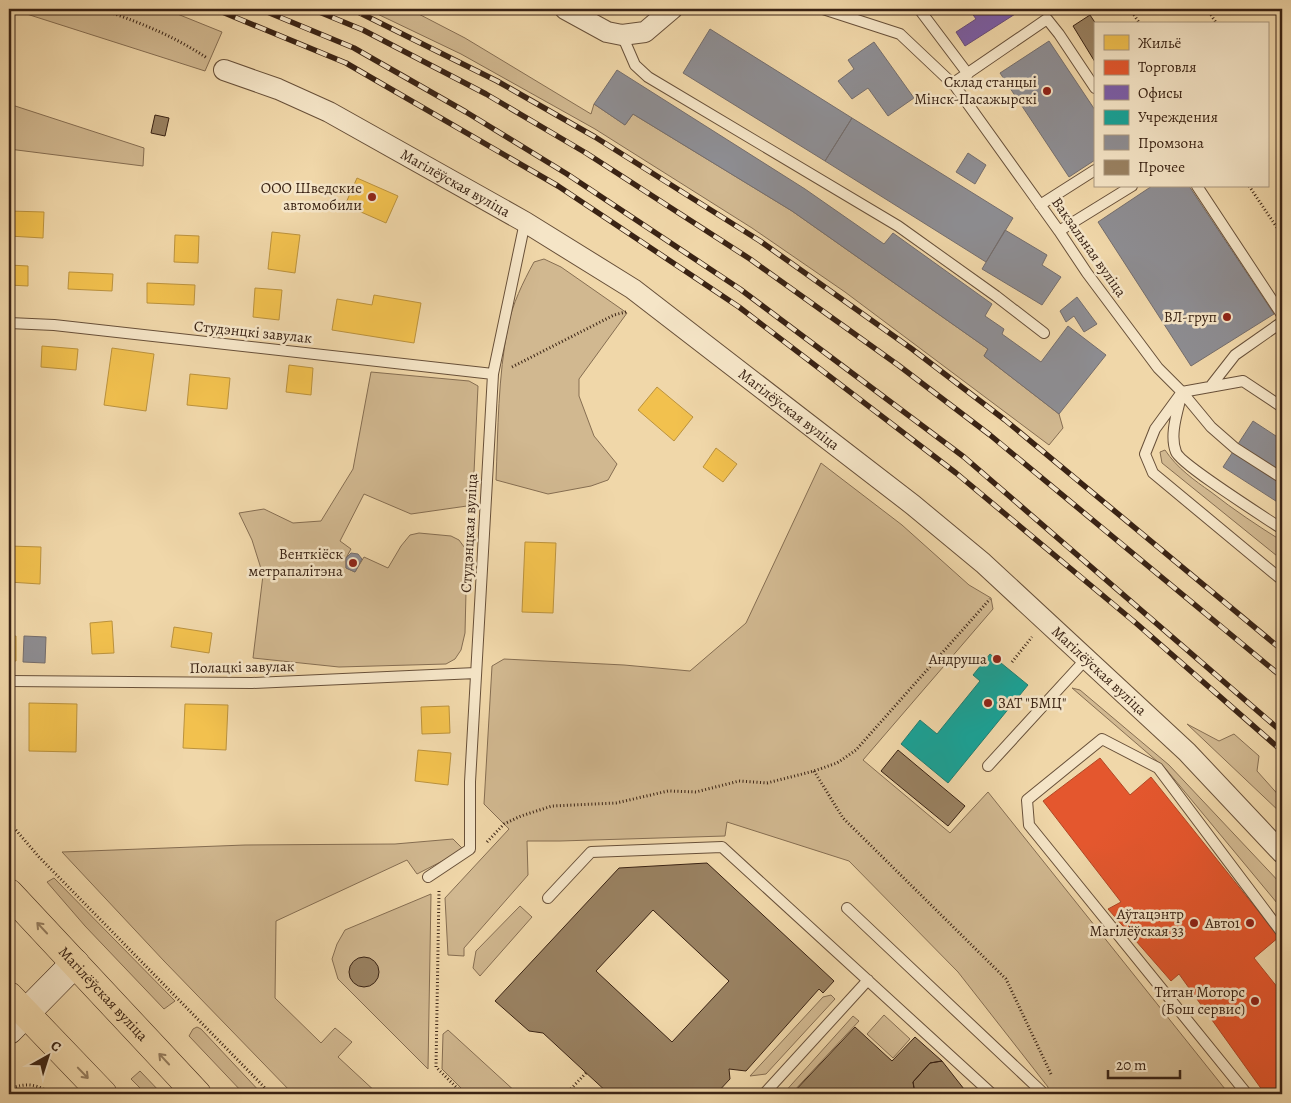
<svg xmlns="http://www.w3.org/2000/svg" width="1291" height="1103" font-family="Alegreya,serif">
  <rect width="100%" height="100%" fill="#f0d7a9"/>
  <filter id="stains"><feTurbulence type="fractalNoise" baseFrequency=".004" numOctaves="4"/><feColorMatrix values="0 0 0 0 .2 0 0 0 0 .09 0 0 0 0 .02 0 0 0 .5 -.17"/></filter>
  <radialGradient id="worn" r=".72"><stop offset=".6" stop-color="#630" stop-opacity="0"/><stop offset="1" stop-color="#630" stop-opacity=".3"/></radialGradient>
  <path fill="#d1b890" stroke="#866e52" d="M11 9H165L222 32 205 71Z
    M367 9H409L465 38 591 114 594 104 625 125 633 114 792 211 988 349 984 356 1059 414 1063 428 1049 445 845 292 752 228 595 129 461 54Z
    M9 104 144 148 143 166 9 149Z
    M544 259 561 267 627 313 579 379V396L594 436 617 464 608 480 591 486 548 494 496 480C498 430 498 377 508 326 512 305 523 282 534 262Z
    M371 372 469 381 478 386 473 494 467 506 411 514 364 494 340 541 351 549 346 558V568L355 572 364 557 388 568 401 546 410 535 419 533 451 536 459 540 467 551 465 633 461 650 455 659 446 664 339 667 253 658 263 575 252 540 239 513 264 509 293 523 321 521 353 469Z
    M1165 450C1177 468 1194 480 1211 492 1234 510 1258 526 1282 541V560L1162 463 1160 452Z
    M821 463 902 525 969 585 991 598 993 609 863 760 950 833 988 792 1229 1094H1048V1087L958 972 849 861 727 822 725 836 560 841H527L528 875 464 948V956L448 955 445 898 509 829 484 804 492 666 504 659 624 665 690 671 746 623Z
    M1072 688 1080 690 1169 765 1282 885V909L1165 768Z
    M1187 724 1219 741 1234 734 1259 756 1257 771 1282 799V814Z
    M453 839 464 850 417 874 407 860 276 921 275 998 321 1043 335 1028 352 1042 338 1057 378 1094H293L164 961 62 852 245 845 395 844Z
    M54 878 175 1001 164 1009 85 926 47 882Z
    M431 894 428 1069 338 979 332 959 337 944 345 930Z
    M520 906 532 917 480 976 473 968 476 951Z
    M831 995 835 999 766 1074 750 1076 823 997Z
    M884 1015 910 1039 893 1058 867 1034Z
    M853 1016 859 1021 791 1094H783Z
    M197 1027 201 1029 262 1094H244L189 1036 193 1029Z
    M448 1030 518 1094H467L442 1069 443 1034Z
    M140 1071 162 1094H146L131 1079Z"/>
  <path fill="#f2c14e" stroke="#bb923d" d="M357 178 398 196 386 223 345 205Z
    M9 211 44 212 43 238 9 236Z
    M272 232 300 235 295 273 268 269Z
    M175 235 199 236 198 263 174 262Z
    M9 265 28 266V286L9 285Z
    M69 272 113 274 112 291 68 289Z
    M147 283 195 285 194 305 147 303Z
    M255 288 282 290 279 320 253 317Z
    M374 295 421 303 414 343 332 330 337 299 372 305Z
    M42 346 78 349 76 370 41 367Z
    M112 348 154 354 146 411 104 405Z
    M289 365 313 368 311 395 286 392Z
    M190 374 230 378 227 409 187 405Z
    M657 387 693 417 674 441 638 410Z
    M716 448 737 464 723 482 703 467Z
    M525 542 556 543 553 613 522 612Z
    M9 546 41 547 40 584 9 582Z
    M112 621 114 653 92 654 90 623Z
    M174 627 212 633 209 653 171 647Z
    M9 636H16V661H9Z
    M29 703 77 704 76 752 29 751Z
    M185 704 228 705 226 750 183 748Z
    M449 706 450 733 422 734 421 707Z
    M418 750 451 753 448 785 415 781Z"/>
  <path fill="#e4572e" stroke="#b14726" d="M1100 758 1130 795 1151 777 1279 937 1254 958 1282 993V1085L1271 1094H1265L1179 974 1171 981 1108 909 1121 902 1043 801Z"/>
  <path fill="#7b5ea7" stroke="#684c7b" d="M969 9H1023L965 46 956 32 976 19Z"/>
  <path fill="#17a398" stroke="#227d70" d="M990 654 1028 685 948 783 901 744 920 720 937 734 980 681 973 675Z"/>
  <path fill="#8d8d92" stroke="#746d6c" d="M710 29 852 118 825 161 683 73Z
    M1049 41 1095 110V160L1069 177 1000 73Z
    M874 42 914 98 888 116 868 88 852 99 838 81 854 69 848 60Z
    M617 70 805 189 884 244 893 233 992 304 985 316 1004 329 1002 334 1041 362 1068 326 1106 355 1059 414 984 356 988 349 792 211 633 114 625 125 594 104Z
    M852 118 1013 218 986 262 825 161Z
    M968 153 986 165 975 184 956 172Z
    M1152 186H1189L1274 314 1191 366 1098 222Z
    M1005 230 1047 255 1042 265 1061 277 1042 305 982 269Z
    M1077 297 1097 324 1084 332 1074 316 1066 322 1060 311Z
    M1253 421 1282 440V505L1223 467Z
    M351 553 358 554 362 559 355 572 346 568V558Z
    M24 636 46 637 45 663 23 662Z"/>
  <path fill="#998161" stroke="#3a2314" fill-rule="evenodd" d="M1090 15 1096 24 1095 62 1073 26Z
    M155 115 169 118 165 136 151 133Z
    M898 750 965 806 948 826 881 771Z
    M707 863 834 981 823 993 819 989 746 1071 729 1069 730 1079 716 1094H609L543 1033 529 1031 495 1001 619 868ZM653 910 729 981 672 1042 596 971Z
    M349 972a15 15 0 1 1 30 0a15 15 0 1 1-30 0Z
    M855 1027 892 1061 915 1037 942 1061 930 1063 913 1082 915 1094H792Z
    M942 1061 964 1089V1094H915L913 1082 930 1063Z"/>
  <g fill="none" stroke-linecap="round" stroke-linejoin="round">
    <defs>
      <path id="service" d="M823 9 900 34 955 86 1059 231 1087 273 1158 368 1182 392C1178 411 1169 434 1176 452 1180 464 1266 518 1282 529
        M919 9 968 74
        M622 35 635 65 648 77 898 226 996 296 1044 333
        M952 84 1047 19 1059 34 1095 88
        M1197 186 1282 315
        M1040 205 1095 170
        M1059 231 1132 186
        M9 323 54 325 493 374
        M1210 387 1235 355 1282 322
        M1182 392 1211 427 1235 448 1282 478
        M1282 407 1243 381 1182 392 1155 429 1145 454 1153 473 1282 580
        M9 681 252 683 476 673
        M988 766 1086 659
        M428 877 470 849V782L493 374 525 222
        M548 898 591 852 722 847 992 1094
        M847 908 1042 1092 1040 1094
        M764 1094 868 980
        M1247 1094 1029 825 1027 800 1102 739 1158 768 1282 933"/>
      <g id="minor">
        <path d="M565 9 607 32 622 35 645 32 672 9"/>
        <path id="s1" d="M224 70 278 89 329 112 525 222 633 289 913 505 983 563 1187 752 1282 853"/>
      </g>
      <path id="secondary" d="M9 1030 75 963"/>
      <g id="primary">
        <path id="s2" d="M9 893 197 1094"/>
        <path d="M9 996 103 1094"/>
      </g>
    </defs>
    <use href="#service" stroke="#685039" stroke-width="12"/>
    <use href="#minor" stroke="#685039" stroke-width="22"/>
    <use href="#secondary" stroke="#3a2314" stroke-width="29"/>
    <use href="#primary" stroke="#3a2314" stroke-width="29"/>
    <path stroke="#3a2314" stroke-width="3" stroke-dasharray="1 2.5" stroke-linecap="butt" d="M100 9C137 21 174 36 207 58
      M1130 9 1140 24
      M1207 9 1217 24
      M1280 9 1282 12
      M1249 186 1282 235
      M512 367 614 315 626 312
      M1012 662 1032 637
      M814 771 843 818 1006 979 1051 1074
      M9 822 39 857 271 1094
      M487 842 504 824 521 816 552 806 616 803 668 791 696 792 739 781 767 783 814 771 837 763 856 750 990 599
      M439 891 436 1067 463 1094
      M9 1089C24 1083 38 1083 50 1094
      M566 1094 586 1073"/>
    <use href="#service" stroke="#f5e5c7" stroke-width="10"/>
    <use href="#minor" stroke="#f5e5c7" stroke-width="20"/>
    <use href="#secondary" stroke="#f5e5c7" stroke-width="28"/>
    <use href="#primary" stroke="#f0d7a9" stroke-width="28"/>
    <defs>
      <path id="rail" d="M215 9 346 63 558 186 739 307 956 473 1137 624 1282 751
        M260 9 354 48 466 112 567 174 740 289 964 457 1282 732
        M312 9 363 30 486 94 586 153 750 259 898 365 990 435 1282 677
        M352 9 497 81 595 137 760 241 912 349 1005 420 1282 650"/>
    </defs>
    <use href="#rail" stroke="#3a2314" stroke-width="5.5"/>
    <use href="#rail" stroke="#f5e5c7" stroke-width="4" stroke-dasharray="11" stroke-linecap="butt"/>
  </g>
  <defs><path id="oneway-shaft" d="M-6 0H5M1.5-3L5.5 0L1.5 3" fill="none" stroke-width="1.6" stroke-linecap="round" stroke-linejoin="round" transform="scale(1.25)"/></defs>
  <g stroke="#957d5e">
    <use href="#oneway-shaft" transform="translate(42 928) rotate(-133)"/>
    <use href="#oneway-shaft" transform="translate(164 1059) rotate(-133)"/>
    <use href="#oneway-shaft" transform="translate(83 1073) rotate(46)"/>
  </g>
  <g fill="#8f2418" stroke="#f5e5c7" stroke-width="2">
    <circle cx="1047" cy="91" r="5"/>
    <circle cx="372" cy="197" r="5"/>
    <circle cx="1227" cy="317" r="5"/>
    <circle cx="353" cy="563" r="5"/>
    <circle cx="997" cy="659" r="5"/>
    <circle cx="988" cy="703" r="5"/>
    <circle cx="1194" cy="923" r="5"/>
    <circle cx="1250" cy="923" r="5"/>
    <circle cx="1255" cy="1001" r="5"/>
  </g>
  <g text-anchor="middle" dominant-baseline="central" stroke-width="5" stroke-linejoin="round" paint-order="stroke">
    <g font-size="15" fill="#3a2314" stroke="#f5e5c7" text-anchor="end">
      <text x="1037" y="82">Склад станцыі<tspan x="1037" dy="17">Мінск-Пасажырскі</tspan></text>
      <text x="362" y="188">ООО Шведские<tspan x="362" dy="17">автомобили</tspan></text>
      <text x="1217" y="317">ВЛ-груп</text>
      <text x="343" y="554">Венткіёск<tspan x="343" dy="17">метрапалітэна</tspan></text>
      <text x="987" y="659">Андруша</text>
      <text x="998" y="703" text-anchor="start">ЗАТ "БМЦ"</text>
      <text x="1184" y="914">Аўтацэнтр<tspan x="1184" dy="17">Магілёўская 33</tspan></text>
      <text x="1240" y="923">Авто1</text>
      <text x="1245" y="992">Титан Моторс<tspan x="1245" dy="17">(Бош сервис)</tspan></text>
    </g>
    <g font-size="15" fill="#3a2314" stroke="#f5e5c7">
      <text stroke="none"><textPath href="#s1" startOffset="258">Магілёўская вуліца</textPath></text>
      <text transform="translate(1089 247) rotate(55)">Вакзальная вуліца</text>
      <text transform="translate(253 332) rotate(6)">Студэнцкі завулак</text>
      <text stroke="none"><textPath href="#s1" startOffset="662">Магілёўская вуліца</textPath></text>
      <text transform="translate(469 533) rotate(-87)">Студэнцкая вуліца</text>
      <text transform="translate(242 667) rotate(-1)">Полацкі завулак</text>
      <text stroke="none"><textPath href="#s1" startOffset="1068">Магілёўская вуліца</textPath></text>
      <text stroke="none"><textPath href="#s2" startOffset="138">Магілёўская вуліца</textPath></text>
    </g>
  </g>
  <rect width="1291" height="1103" fill="none" stroke="#f0d7a9" stroke-width="30"/>
  <rect x="10" y="10" width="1271" height="1083" fill="none" stroke="#3a2314" stroke-width="2.5"/>
  <rect x="15" y="15" width="1261" height="1073" fill="none" stroke="#3a2314"/>
  <rect x="1094" y="22" width="175" height="165" fill="#f5e5c7" stroke="#aa977f"/>
  <rect x="1104" y="35" width="25" height="15" fill="#f2c14e" stroke="#aa977f"/>
  <text x="1138" y="48" font-size="15" fill="#3a2314">Жильё</text>
  <rect x="1104" y="60" width="25" height="15" fill="#e4572e" stroke="#aa977f"/>
  <text x="1138" y="72" font-size="15" fill="#3a2314">Торговля</text>
  <rect x="1104" y="85" width="25" height="15" fill="#7b5ea7" stroke="#aa977f"/>
  <text x="1138" y="98" font-size="15" fill="#3a2314">Офисы</text>
  <rect x="1104" y="110" width="25" height="15" fill="#17a398" stroke="#aa977f"/>
  <text x="1138" y="122" font-size="15" fill="#3a2314">Учреждения</text>
  <rect x="1104" y="135" width="25" height="15" fill="#8d8d92" stroke="#aa977f"/>
  <text x="1138" y="148" font-size="15" fill="#3a2314">Промзона</text>
  <rect x="1104" y="160" width="25" height="15" fill="#998161" stroke="#aa977f"/>
  <text x="1138" y="172" font-size="15" fill="#3a2314">Прочее</text>
  <g transform="translate(48 1056) rotate(39)" stroke="#f5e5c7" stroke-width="4" paint-order="stroke">
  <path d="M0-4L9 19L0 12L-9 19Z" fill="#3a2314"/>
  <text y="-8" font-size="14" font-weight="bold" text-anchor="middle" fill="#3a2314">С</text>
  </g>
  <path d="M1108 1070v8h72v-8" fill="none" stroke="#3a2314" stroke-width="2.5"/>
  <text x="1116" y="1070" font-size="15" fill="#3a2314" stroke="#f5e5c7" stroke-width="4" paint-order="stroke">20 m</text>
  <rect width="100%" height="100%" filter="url(#stains)"/>
  <rect width="100%" height="100%" fill="url(#worn)"/>
</svg>
